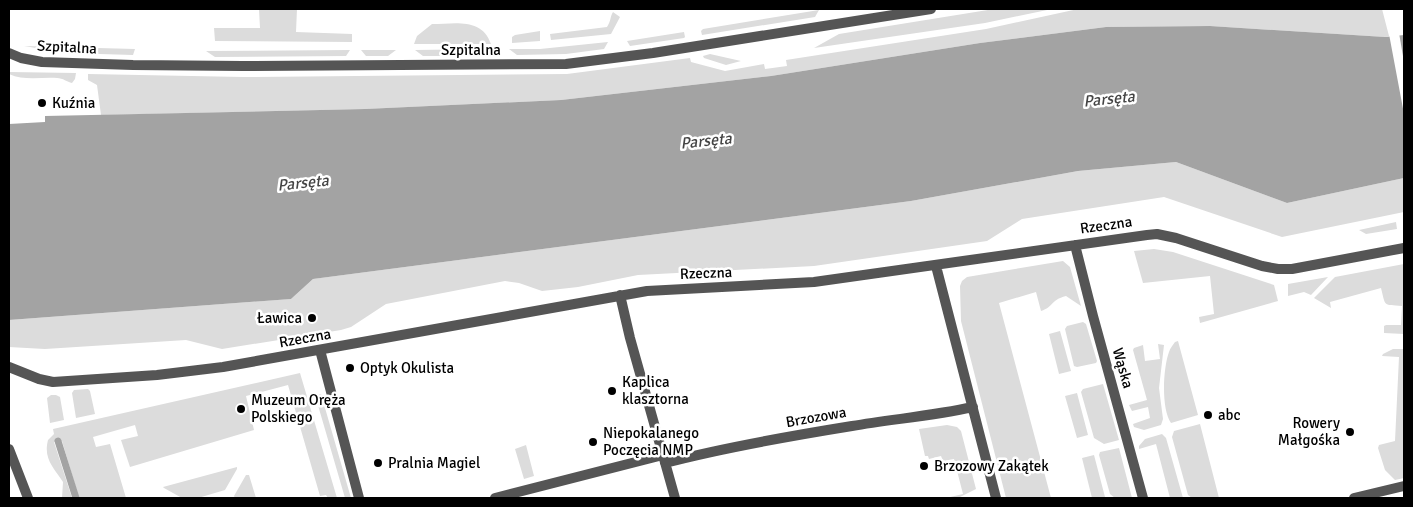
<svg xmlns="http://www.w3.org/2000/svg" width="1413" height="507" font-family="Signika,sans-serif">
  <rect width="100%" height="100%" fill="#fff"/>
  <path fill="#dcdcdc" d="M259 9H297L296 32 352 34V42L215 41 214 28H260Z
    M994 9H1052L985 23 814 48 839 34Z
    M1078 9H1382L1389 36 1385 37 1210 26 1106 27 980 43 771 76 561 100 365 109 101 115 97 85 88 80V74L243 77 567 74 690 58 691 62 725 71 764 64 765 69 787 66 786 60 986 29Z
    M819 10 815 17 702 35 701 31 703 29Z
    M613 12 620 17 611 34 551 40 550 34 607 27C611 21 610 17 613 12Z
    M432 24C454 24 482 17 491 44H414L417 36Z
    M540 31V41L512 43V37L515 35Z
    M684 32 685 37 684 38 630 46 627 41Z
    M608 42 604 49 566 54 517 55 509 49H540Z
    M24 46 135 49 133 55 66 53Z
    M490 49 483 55 447 56H423L415 50Z
    M350 50 346 56 215 57 206 51Z
    M361 50H396L388 56H366Z
    M710 54 741 61 726 65 704 58 703 56Z
    M9 72 76 73 75 79 72 83C67 82 63 78 57 78 41 77 24 81 9 74Z
    M1176 162 1287 203 1404 178V212L1282 237 1164 197 1022 219 987 241 814 266 638 275 578 287 542 291 519 283 505 281 386 304 351 327 341 330 222 349 186 340 45 349 9 347V320L291 299 313 279 911 201 1078 171Z
    M1396 222 1397 229 1366 234 1359 230Z
    M1154 249 1173 252 1274 285 1278 301 1200 323 1199 317 1214 314 1210 276 1143 283 1134 251Z
    M1063 261 1070 267 1081 306 1066 296C1050 300 1054 307 1041 311L1036 292 999 303 1051 498H1006L961 321 960 286 962 281 967 277Z
    M1404 264V334L1384 333V326L1386 325H1401L1402 306C1383 304 1386 308 1381 288L1330 302 1331 308 1314 298 1335 277Z
    M1328 277 1311 295 1304 292 1288 296V284Z
    M1083 322 1086 324 1097 361 1096 363 1077 367 1074 366 1065 329 1067 326Z
    M1060 331 1071 371 1059 374 1049 334Z
    M1178 341 1198 415 1171 423C1161 409 1163 368 1169 352 1170 348 1173 345 1175 342Z
    M1158 344 1164 345 1159 388 1163 419 1161 425 1144 430 1134 427 1133 424 1150 418 1148 407 1132 411 1129 405 1147 400 1133 350 1134 348 1143 345 1145 361 1160 359Z
    M1393 349H1404V478L1395 480 1385 470 1378 448 1379 445 1395 441 1399 357 1382 356 1383 354Z
    M300 373 337 498H328L326 495 320 496 288 385 246 396 254 430 130 467 121 440 138 436 135 425 93 437 96 447 110 444 126 498H79L62 441 54 442 72 498H62L63 482C54 468 43 459 48 440L54 434 53 429Z
    M1103 384 1119 440 1104 444 1094 438 1081 392 1083 389Z
    M88 389 90 391 95 414 76 418 72 393 74 390Z
    M1077 393 1088 435 1077 438 1065 396Z
    M321 394 351 498H345L315 395Z
    M51 395H56L60 397 64 420 50 423 47 398Z
    M1200 424 1219 498H1192L1188 495 1172 437 1174 431Z
    M947 425 957 427 961 431 976 489 958 498H946L963 494 954 459 943 461 941 456 929 459 928 456H925L919 429Z
    M1162 434 1166 438 1183 498H1170L1156 444 1139 449V446L1145 439Z
    M526 445 534 476 524 479 515 449Z
    M1119 448 1132 498H1115L1110 494 1099 455 1100 452Z
    M1094 455 1105 497 1092 498 1082 458Z
    M237 467V469L225 490 198 498H182L164 488 163 487Z
    M246 475H249L256 498H235L234 496Z"/>
  <path fill="#a3a3a3" d="M1210 26 1385 37 1404 35V178L1287 203 1176 162 1078 171 911 201 313 279 291 299 9 320V124L45 122V116L365 109 561 100 771 76 980 43 1106 27Z"/>
  <path fill="#fff" d="M1399 33 1404 62V114L1389 34Z"/>
  <g fill="none" stroke-linecap="round" stroke-linejoin="round">
    <path stroke="#a3a3a3" stroke-width="7" d="M58 441 76 498"/>
    <path stroke="#555" stroke-width="10" d="M9 53 21 58 42 62 133 65 242 66 566 64 653 53 931 9
      M1075 245 1093 316 1143 498
      M936 266 996 498
      M620 295 630 338 675 498
      M320 350 359 498
      M9 367 39 379 53 382 157 375 223 367 647 291 814 282 1147 235 1157 234 1176 238 1262 266 1278 269H1292L1404 248
      M9 449 28 498
      M665 463C726 447 790 436 852 426 892 419 933 416 973 407
      M495 498 663 455
      M1354 498 1404 486"/>
  </g>
  <g fill="#000" stroke="#fff" stroke-width="2">
    <circle cx="42" cy="103" r="5"/>
    <circle cx="312" cy="318" r="5"/>
    <circle cx="350" cy="368" r="5"/>
    <circle cx="612" cy="391" r="5"/>
    <circle cx="241" cy="409" r="5"/>
    <circle cx="1208" cy="415" r="5"/>
    <circle cx="1350" cy="432" r="5"/>
    <circle cx="593" cy="442" r="5"/>
    <circle cx="378" cy="463" r="5"/>
    <circle cx="924" cy="466" r="5"/>
  </g>
  <g text-anchor="middle" dominant-baseline="central" stroke-width="5" stroke-linejoin="round" paint-order="stroke">
    <g font-size="15" fill="#000" stroke="#fff">
      <text transform="translate(67 47) rotate(3)">Szpitalna</text>
      <text x="471" y="50">Szpitalna</text>
      <text transform="translate(1106 225) rotate(-8)">Rzeczna</text>
      <text transform="translate(706 273) rotate(-2)">Rzeczna</text>
      <text transform="translate(305 338) rotate(-10)">Rzeczna</text>
      <text transform="translate(1123 368) rotate(74)">Wąska</text>
      <text transform="translate(816 417) rotate(-10)">Brzozowa</text>
    </g>
    <g font-size="15" fill="#000" stroke="#fff" text-anchor="start">
      <text x="52" y="103">Kuźnia</text>
      <text x="302" y="318" text-anchor="end">Ławica</text>
      <text x="360" y="368">Optyk Okulista</text>
      <text x="622" y="382">Kaplica<tspan x="622" dy="17">klasztorna</tspan></text>
      <text x="251" y="400">Muzeum Oręża<tspan x="251" dy="17">Polskiego</tspan></text>
      <text x="1218" y="415">abc</text>
      <text x="1340" y="423" text-anchor="end">Rowery<tspan x="1340" dy="17">Małgośka</tspan></text>
      <text x="603" y="433">Niepokalanego<tspan x="603" dy="17">Poczęcia NMP</tspan></text>
      <text x="388" y="463">Pralnia Magiel</text>
      <text x="934" y="466">Brzozowy Zakątek</text>
    </g>
    <g font-size="16" font-style="italic" fill="#444" stroke="#fff">
      <text transform="translate(1109 99) rotate(-6)">Parsęta</text>
      <text transform="translate(706 141) rotate(-6)">Parsęta</text>
      <text transform="translate(303 183) rotate(-6)">Parsęta</text>
    </g>
  </g>
  <rect width="1413" height="507" fill="none" stroke="#000000" stroke-width="20"/>
</svg>
